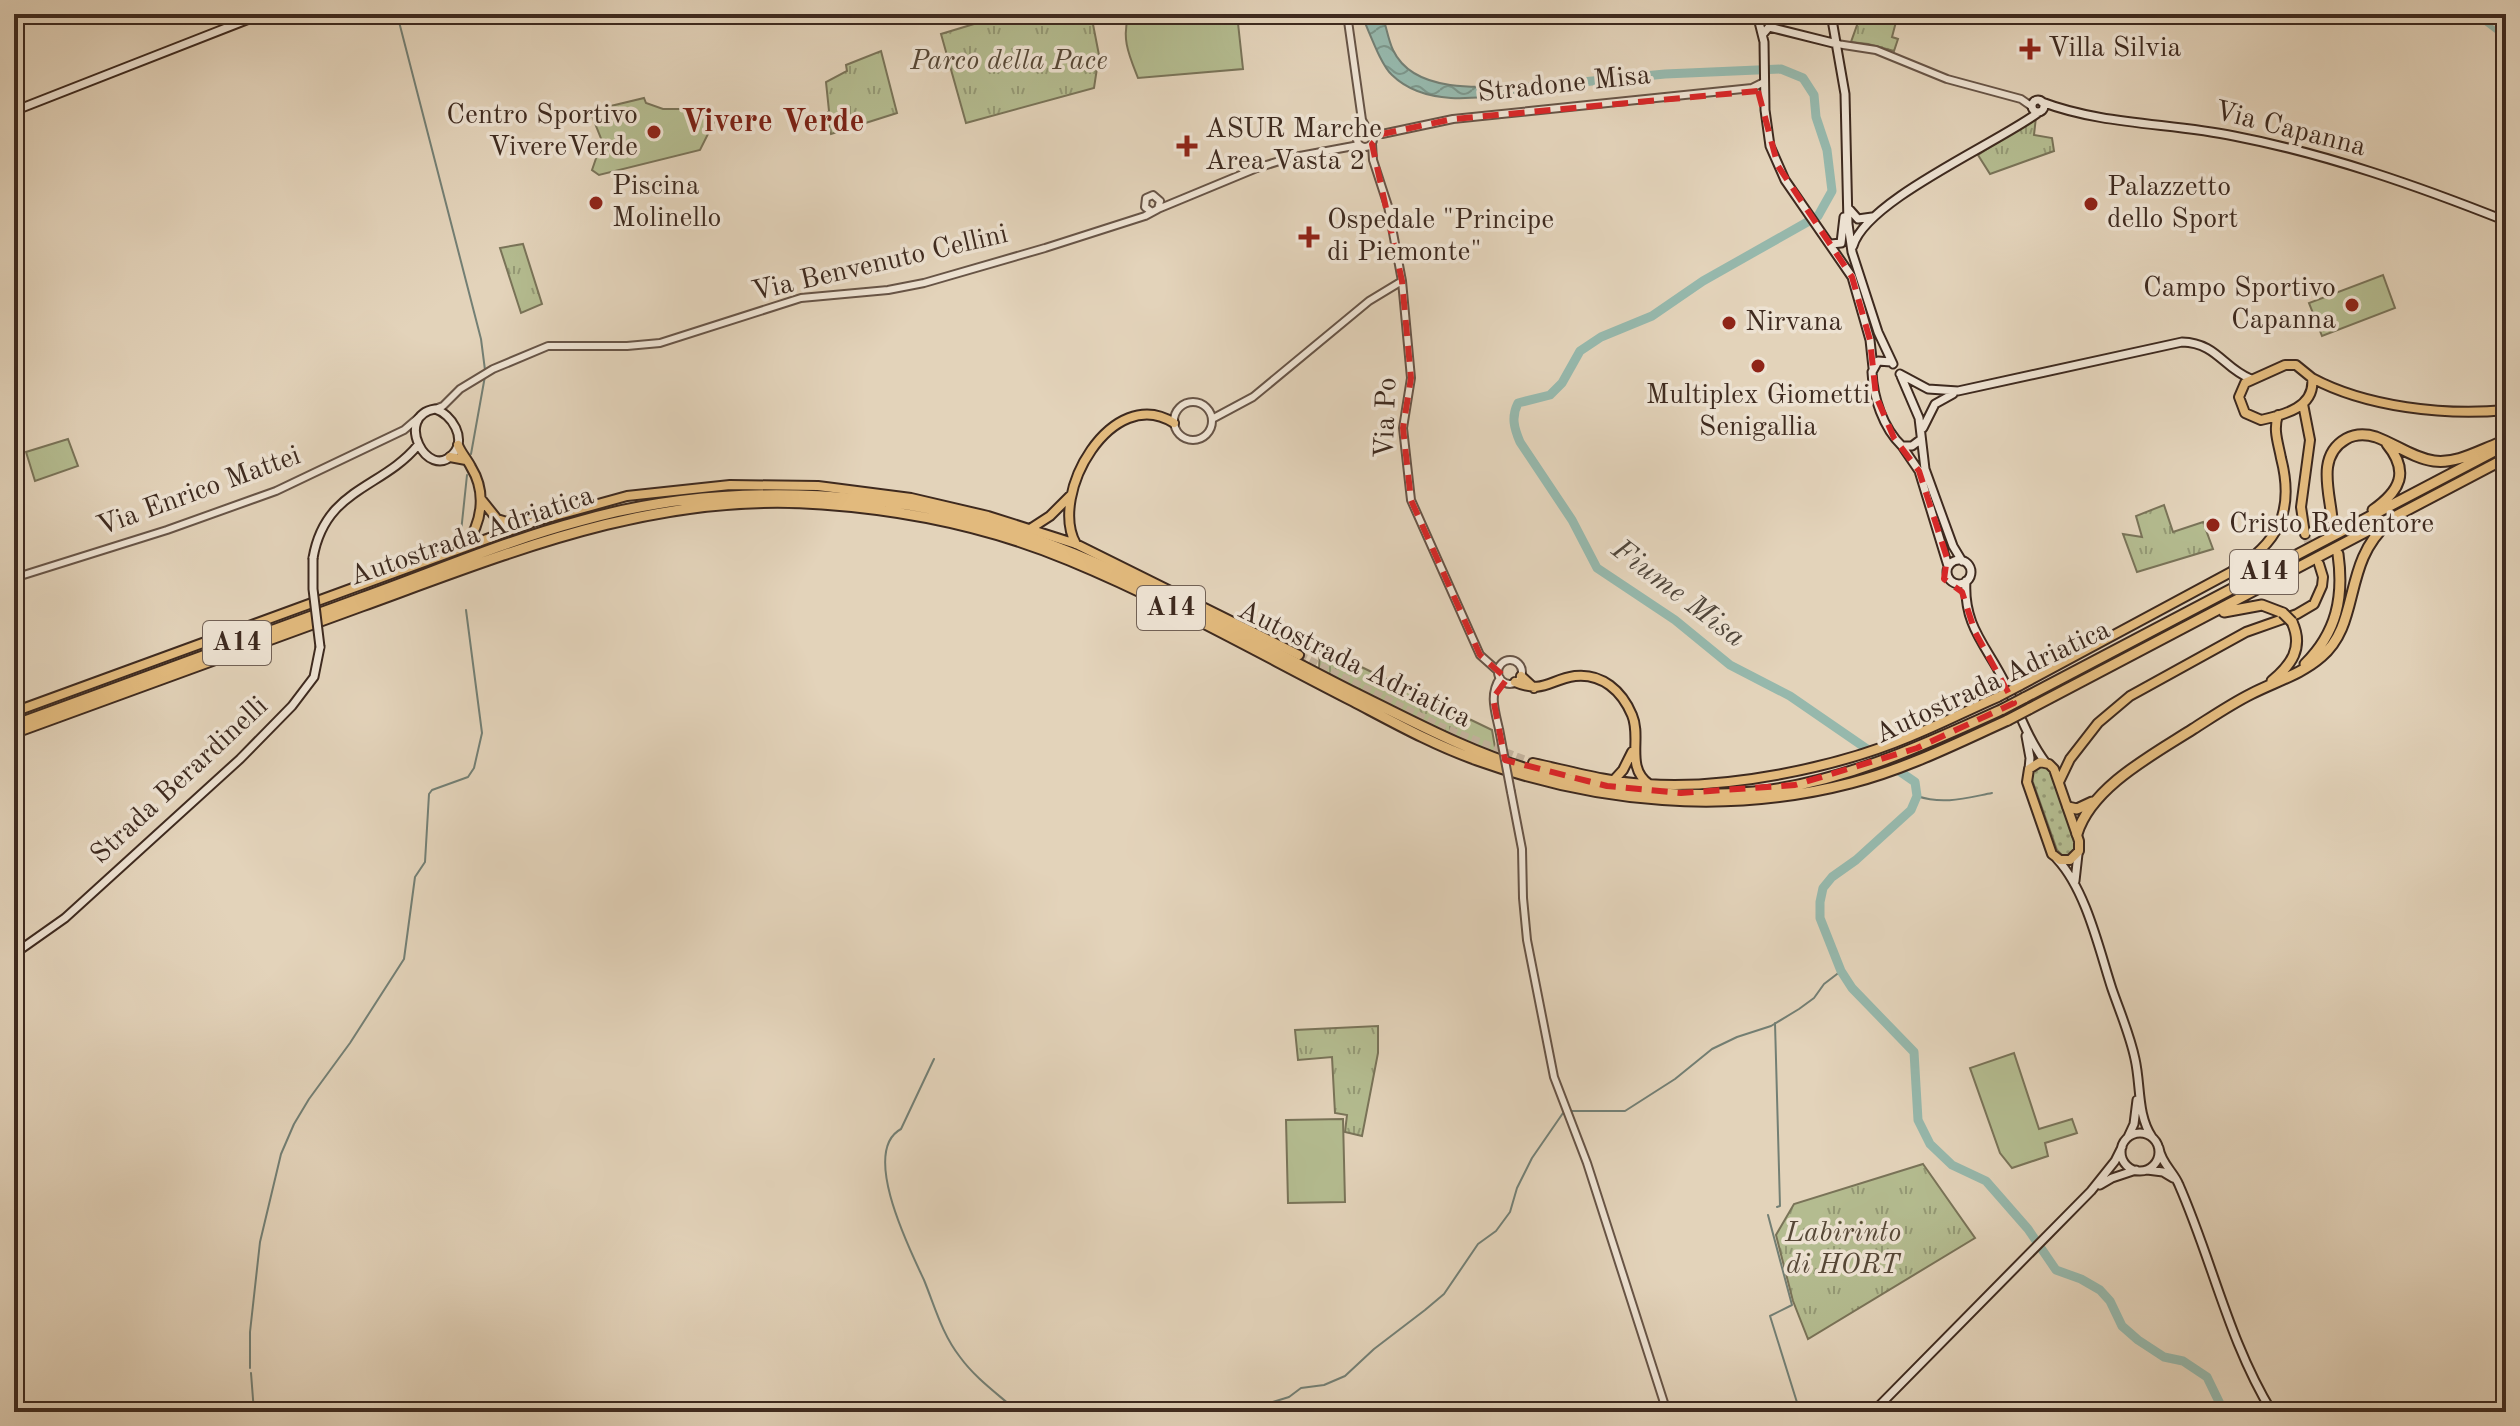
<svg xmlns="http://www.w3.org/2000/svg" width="2520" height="1426" font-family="'Old Standard TT',serif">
  <defs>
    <pattern id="grass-dots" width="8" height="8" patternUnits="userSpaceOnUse" patternTransform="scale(2)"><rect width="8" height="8" fill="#b4bc90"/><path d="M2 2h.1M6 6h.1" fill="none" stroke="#949975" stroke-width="1.8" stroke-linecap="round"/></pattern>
    <pattern id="park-tufts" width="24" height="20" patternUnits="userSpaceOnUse" patternTransform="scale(2)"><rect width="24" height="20" fill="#b4bc90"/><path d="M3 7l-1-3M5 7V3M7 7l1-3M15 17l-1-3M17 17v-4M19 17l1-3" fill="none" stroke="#949975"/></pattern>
    <pattern id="water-waves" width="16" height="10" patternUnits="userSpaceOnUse" patternTransform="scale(2)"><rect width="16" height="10" fill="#96b8ac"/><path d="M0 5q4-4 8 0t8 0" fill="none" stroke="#7c968b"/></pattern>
  </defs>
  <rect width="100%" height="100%" fill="#e3d3ba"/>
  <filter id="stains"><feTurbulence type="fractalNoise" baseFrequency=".0025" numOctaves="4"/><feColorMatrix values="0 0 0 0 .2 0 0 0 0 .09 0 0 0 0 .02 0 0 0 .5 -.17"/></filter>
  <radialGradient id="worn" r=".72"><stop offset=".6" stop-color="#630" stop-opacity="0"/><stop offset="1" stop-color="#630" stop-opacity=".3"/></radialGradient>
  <path fill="url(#grass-dots)" stroke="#797358" stroke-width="2" d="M2037 765H2048L2077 841V849L2071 855H2062L2057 850 2031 777 2032 771Z"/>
  <path fill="url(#park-tufts)" stroke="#797358" stroke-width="2" d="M1007 14H1091L1099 55 1094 88 966 123 941 34Z
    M1861 14H1904L1897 18 1892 37 1898 39 1894 51 1868 44 1851 42Z
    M881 51 897 113 831 134 826 115 829 111 826 82 847 71 846 65Z
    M2036 117 2034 135 2052 138 2054 151 1990 174 1978 155Z
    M523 244 542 304 521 313 500 248Z
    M2164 505 2173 532 2203 522 2213 549 2137 572 2123 534 2142 537 2136 516Z
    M1320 647 1492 730 1496 753 1451 736 1319 670Z
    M1378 1026V1053L1362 1136 1345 1132 1347 1115 1335 1113 1332 1057 1298 1060 1295 1030Z
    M1923 1164 1975 1238 1808 1339 1793 1301 1776 1235 1794 1204Z"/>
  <path fill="#b4bc90" stroke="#797358" stroke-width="2" d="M1129 14H1237L1243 69 1138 78C1129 55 1121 38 1129 14Z
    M644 98 646 103 663 109H684L714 122 700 150 599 175 592 170 602 141 590 111Z
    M2383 275 2395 308 2322 336 2309 303Z
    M68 439 78 466 35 481 26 452Z
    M2014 1053 2039 1129 2072 1119 2077 1133 2045 1143 2048 1156 2012 1168 2000 1153 1970 1068Z
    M1343 1119 1345 1202 1288 1203 1286 1120Z"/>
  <path fill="url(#water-waves)" stroke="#737f74" stroke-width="2" d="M1361 14H1382C1386 25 1388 39 1393 50 1416 99 1497 86 1540 83L1542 90C1495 95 1430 112 1392 75 1380 64 1369 30 1361 14Z"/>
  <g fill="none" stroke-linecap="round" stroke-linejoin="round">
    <path stroke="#737f74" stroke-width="2" d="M397 14 481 339 485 370
      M471 454 485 376
      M461 532 467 475
      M1917 796C1943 805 1966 798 1992 793
      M1775 1023 1780 1206 1777 1207
      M934 1059 901 1129C860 1151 910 1250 924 1280 935 1307 942 1334 960 1357 976 1379 998 1394 1018 1412
      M1571 1111H1625L1675 1079 1712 1049 1737 1037 1771 1026 1799 1009 1814 998 1824 984 1841 971
      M1768 1215 1792 1305 1770 1316 1800 1412
      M250 1368V1332L260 1242 281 1154 294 1124 309 1099 350 1043 404 959 415 877 425 862 429 794 432 790 468 777 474 768 482 733 466 610
      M251 1373 254 1412
      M1221 1412 1260 1406 1289 1397 1301 1388 1324 1385 1345 1376 1374 1349 1425 1310 1444 1294 1478 1244 1496 1231 1510 1212 1517 1188 1532 1158 1563 1113"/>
    <path stroke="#96b8ac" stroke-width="5" d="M2474 14 2506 38"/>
    <path stroke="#96b8ac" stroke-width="9" d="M1530 87 1665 74 1781 69 1803 78 1814 95 1816 117 1827 150 1832 191 1818 216 1703 281 1652 316 1601 337 1580 351 1562 383 1550 395 1518 403C1511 417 1514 428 1520 442L1572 520 1597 568 1675 620 1730 665 1790 696 1915 782 1917 796 1911 810 1856 860 1832 877 1823 888 1820 902V918L1841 971 1852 988 1914 1052 1918 1120 1930 1144 1952 1165 1986 1181 2028 1229 2056 1270 2081 1279 2100 1290 2110 1301 2122 1326 2138 1340 2164 1357 2183 1361 2207 1377 2224 1412"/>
    <path stroke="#c2b19b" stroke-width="8" stroke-dasharray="8 4" stroke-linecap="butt" d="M2305 534 2318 563
      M1299 655 1439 726 1533 763"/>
    <defs>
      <path id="tertiary" d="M1347 14 1362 120 1368 131
        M2490 14 2506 26
        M1837 44 1876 50 1947 79 2021 99 2031 106
        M1357 139a8 8 0 1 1 16 0a8 8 0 1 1-16 0Z
        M1371 133 1382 134 1453 119 1752 88 1764 82
        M1372 144 1373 160 1388 206 1402 281 1411 378 1403 428 1411 500 1480 655 1498 671
        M1158 209 1257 168 1289 158 1359 145
        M1152 212 1145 207 1146 198 1153 195 1160 201
        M1174 421a19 19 0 1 1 38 0a19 19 0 1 1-38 0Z
        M435 409 443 406 460 389 493 369 548 346H627L660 343 801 298 888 290 924 283 1045 248 1145 216 1158 209 1160 201
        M1212 419 1253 397 1369 301 1402 281
        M14 578 167 530 276 491 404 430 418 418
        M1498 672a12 12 0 1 1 24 0a12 12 0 1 1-24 0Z
        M1499 729C1495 711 1489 694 1500 678
        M1511 792 1522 849 1523 898 1527 940 1554 1077 1587 1163 1667 1412"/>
      <path id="secondary" d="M1757 14 1764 42 1765 110 1770 146 1785 180 1852 277 1870 340 1873 368
        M1831 14 1845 94 1848 224 1852 252 1878 332 1893 364
        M1763 34 1769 27 1837 44
        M2032 106a6 6 0 1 1 12 0a6 6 0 1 1-12 0Z
        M2042 102C2102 125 2171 123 2234 136 2327 154 2418 186 2506 221
        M14 111 262 14
        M1850 210 1858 219 1872 217
        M1831 244 1841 243 1844 217
        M1853 246C1866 200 1998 143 2039 112
        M1891 362 1878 361 1872 372C1873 397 1883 428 1902 446H1912L1920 440
        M1900 374 1928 389 1958 391 2182 342C2217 343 2223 368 2251 379
        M1901 376 1919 418 1925 469 1953 546 1962 561
        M435 409C452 414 467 439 453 454 428 482 393 416 435 409Z
        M1923 428 1935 404 1953 394
        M1902 446 1919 471 1948 566
        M313 558C325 488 382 489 418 445
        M1947 572a12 12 0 1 1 24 0a12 12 0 1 1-24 0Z
        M1966 581C1963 627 1988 647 2006 685 2019 712 2028 739 2046 763
        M2026 736 2030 758 2029 769
        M2057 859C2086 890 2099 949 2112 989 2120 1012 2130 1035 2135 1059 2141 1085 2137 1115 2152 1137
        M2075 881 2078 854
        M14 954 65 918 240 759 292 706 314 677 320 647
        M2121 1152a19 19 0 1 1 38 0a19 19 0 1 1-38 0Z
        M2128 1137 2134 1124 2137 1100
        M2159 1148C2161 1163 2174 1172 2179 1185 2212 1260 2229 1342 2272 1412
        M2147 1170 2163 1172 2173 1178
        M2100 1185 2112 1178 2136 1170
        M1873 1412 2091 1191 2115 1161 2122 1147"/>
      <path id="primary" d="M2285 365H2296L2312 378C2316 407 2284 415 2261 420L2245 413 2239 397 2245 383Z
        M2312 378C2366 407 2445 416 2506 410
        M2303 404 2310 440 2301 507 2305 534
        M458 445C461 453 467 459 471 467 487 493 482 523 465 546
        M450 457 466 460
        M481 499 497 519 517 525
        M1030 529 1050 516 1071 495
        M1076 544C1048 495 1112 383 1174 423
        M1521 676 1534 688
        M1515 682C1543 694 1549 680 1575 676 1602 673 1622 691 1632 715 1642 738 1625 767 1649 784
        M2019 686 2231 572C2278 544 2295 512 2281 458 2278 442 2273 430 2278 415
        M14 712 533 522 627 496 730 485 818 486 911 498 988 516 1076 544 1299 655
        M2040 762 2049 764 2054 769 2079 841V851L2070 860H2060L2052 854 2027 782 2029 769Z
        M1533 763C1570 771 1608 782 1646 784 1726 790 1835 768 1909 737 1939 725 1968 710 1998 697
        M1613 781 1623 770 1632 752
        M2059 782 2070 759 2098 723 2130 696 2246 632 2297 614 2314 604 2322 586 2323 577 2319 564"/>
      <path id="motorway" d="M2373 510C2400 491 2410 472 2387 444
        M2332 519C2330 493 2316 456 2346 439 2355 434 2366 434 2376 437 2395 444 2413 458 2434 461 2456 464 2478 451 2499 443
        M2224 612 2262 605 2283 613
        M2305 664C2337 632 2344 597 2338 554
        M2272 681C2291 665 2304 648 2292 622
        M2024 698 2506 445
        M2029 709 2506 458
        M14 725C129 682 245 640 361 598 434 572 505 541 580 521 671 495 769 490 863 499 1040 515 1195 612 1351 691 1410 720 1470 753 1534 771 1605 790 1681 799 1754 792 1842 783 1924 745 2003 709
        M14 733C130 691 246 648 362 606 513 551 657 491 822 504 907 510 990 527 1069 560 1166 600 1259 653 1353 701 1393 722 1434 745 1477 760 1597 803 1727 815 1851 783 1906 769 1957 743 2008 720
        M2068 807 2077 809 2092 802
        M2077 834C2091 787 2154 754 2193 729 2212 717 2231 704 2251 694 2274 682 2302 674 2321 657 2361 624 2342 563 2388 523"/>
    </defs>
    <use href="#tertiary" stroke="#675446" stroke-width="10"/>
    <use href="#secondary" stroke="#3e2a1f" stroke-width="11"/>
    <use href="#primary" stroke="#3e2a1f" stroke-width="12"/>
    <use href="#motorway" stroke="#3e2a1f" stroke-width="13"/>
    <use href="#tertiary" stroke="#ede2d2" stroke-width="6"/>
    <use href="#secondary" stroke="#ede2d2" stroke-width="7"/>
    <use href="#primary" stroke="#e2ba7d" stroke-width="8"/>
    <use href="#motorway" stroke="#e2ba7d" stroke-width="9"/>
    <defs>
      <path id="rail" d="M14 19 29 14"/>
    </defs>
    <use href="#rail" stroke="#3e2a1f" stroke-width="5"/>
    <use href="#rail" stroke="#ede2d2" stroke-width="2" stroke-dasharray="6" stroke-linecap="butt"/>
    <defs>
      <path id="tertiary-bridge" d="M1499 729 1511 792"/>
      <path id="secondary-bridge" d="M313 558V589L320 647"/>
      <path id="primary-bridge" d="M1998 697 2019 686"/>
      <path id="motorway-bridge" d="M2283 613 2292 622
        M2003 709 2024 698
        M2008 720 2029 709"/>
    </defs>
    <use href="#tertiary-bridge" stroke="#675446" stroke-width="10" stroke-linecap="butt"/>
    <use href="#secondary-bridge" stroke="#3e2a1f" stroke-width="11" stroke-linecap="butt"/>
    <use href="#primary-bridge" stroke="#3e2a1f" stroke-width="12" stroke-linecap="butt"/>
    <use href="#motorway-bridge" stroke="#3e2a1f" stroke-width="13" stroke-linecap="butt"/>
    <use href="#tertiary-bridge" stroke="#ede2d2" stroke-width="6"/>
    <use href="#secondary-bridge" stroke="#ede2d2" stroke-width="7"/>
    <use href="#primary-bridge" stroke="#e2ba7d" stroke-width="8"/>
    <use href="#motorway-bridge" stroke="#e2ba7d" stroke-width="9"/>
  </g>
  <path fill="none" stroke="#d62828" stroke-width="6" stroke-dasharray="16 10" stroke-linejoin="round" d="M1758 91 1778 166 1852 277 1870 340 1876 396 1894 438 1919 471 1947 558 1944 579 1962 592 1975 632 2014 703 1917 748 1795 785 1681 793 1607 786 1505 760 1493 698 1507 679 1480 655 1411 500 1403 428 1411 378 1402 281 1372 144 1382 134 1453 119Z"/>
  <g fill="#8f2418" stroke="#ede2d2" stroke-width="3">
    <path d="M2026 37h8v8h8v8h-8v8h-8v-8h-8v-8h8z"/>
    <circle cx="654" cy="132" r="8"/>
    <path d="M1183 134h8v8h8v8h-8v8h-8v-8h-8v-8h8z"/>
    <circle cx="596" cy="203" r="8"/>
    <circle cx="2091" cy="204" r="8"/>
    <path d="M1305 225h8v8h8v8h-8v8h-8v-8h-8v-8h8z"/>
    <circle cx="2352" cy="305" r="8"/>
    <circle cx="1729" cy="323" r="8"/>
    <circle cx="1758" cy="366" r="8"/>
    <circle cx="2213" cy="525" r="8"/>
  </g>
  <g text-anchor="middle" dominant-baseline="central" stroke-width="7" stroke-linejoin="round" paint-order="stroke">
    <g fill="#ede2d2" stroke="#726155" stroke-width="2">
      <rect x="2230" y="550" width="68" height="44" rx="6"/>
      <rect x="1137" y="586" width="68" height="44" rx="6"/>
      <rect x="203" y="621" width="68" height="44" rx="6"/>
    </g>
    <g font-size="26" font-weight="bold" fill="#3e2a1f">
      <text x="2264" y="572">A14</text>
      <text x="1171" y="608">A14</text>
      <text x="237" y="643">A14</text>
    </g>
    <g font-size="28" fill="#3e2a1f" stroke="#ede2d2" text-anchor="start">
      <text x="2048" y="49">Villa Silvia</text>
      <text x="638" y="116" text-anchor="end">Centro Sportivo<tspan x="638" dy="32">VivereVerde</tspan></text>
      <text x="1205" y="130">ASUR Marche<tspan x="1205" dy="32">Area Vasta 2</tspan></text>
      <text x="612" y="187">Piscina<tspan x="612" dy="32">Molinello</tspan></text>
      <text x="2107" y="188">Palazzetto<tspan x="2107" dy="32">dello Sport</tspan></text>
      <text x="1327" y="221">Ospedale "Principe<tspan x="1327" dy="32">di Piemonte"</tspan></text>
      <text x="2336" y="289" text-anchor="end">Campo Sportivo<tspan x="2336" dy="32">Capanna</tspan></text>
      <text x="1745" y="323">Nirvana</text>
      <text x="1758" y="396" text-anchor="middle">Multiplex Giometti<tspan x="1758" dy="32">Senigallia</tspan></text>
      <text x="2229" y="525">Cristo Redentore</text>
    </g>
    <g font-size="28" font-style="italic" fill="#564736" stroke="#ede2d2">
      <text x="1009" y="62">Parco della Pace</text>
      <text x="1843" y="1234">Labirinto<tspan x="1843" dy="32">di HORT</tspan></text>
    </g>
    <g font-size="28" fill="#3e2a1f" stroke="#ede2d2">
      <text transform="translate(1564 85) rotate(-6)">Stradone Misa</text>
      <text transform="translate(2290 130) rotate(14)">Via Capanna</text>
      <text transform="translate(880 264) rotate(-13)">Via Benvenuto Cellini</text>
      <text transform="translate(1387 418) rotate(-88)">Via Po</text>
      <text transform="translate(199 492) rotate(-20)">Via Enrico Mattei</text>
      <text transform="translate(472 537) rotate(-19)">Autostrada Adriatica</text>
      <text transform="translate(1354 665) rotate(26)">Autostrada Adriatica</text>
      <text transform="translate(1993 683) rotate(-25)">Autostrada Adriatica</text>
      <text transform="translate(180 781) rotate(-43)">Strada Berardinelli</text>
    </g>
    <g font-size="30" font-style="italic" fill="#50463b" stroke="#ede2d2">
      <text transform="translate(1678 594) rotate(37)">Fiume Misa</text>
    </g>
    <g font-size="32" font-weight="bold" fill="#7a1f14" stroke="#ede2d2">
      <text x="773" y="123">Vivere Verde</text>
    </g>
  </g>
  <rect width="2520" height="1426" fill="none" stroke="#e3d3ba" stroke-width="48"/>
  <rect x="16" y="16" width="2488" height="1394" fill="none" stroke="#3e2a1f" stroke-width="4"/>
  <rect x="24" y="24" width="2472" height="1378" fill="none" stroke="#3e2a1f" stroke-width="2"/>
  <rect width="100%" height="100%" filter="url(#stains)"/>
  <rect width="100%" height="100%" fill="url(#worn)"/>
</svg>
